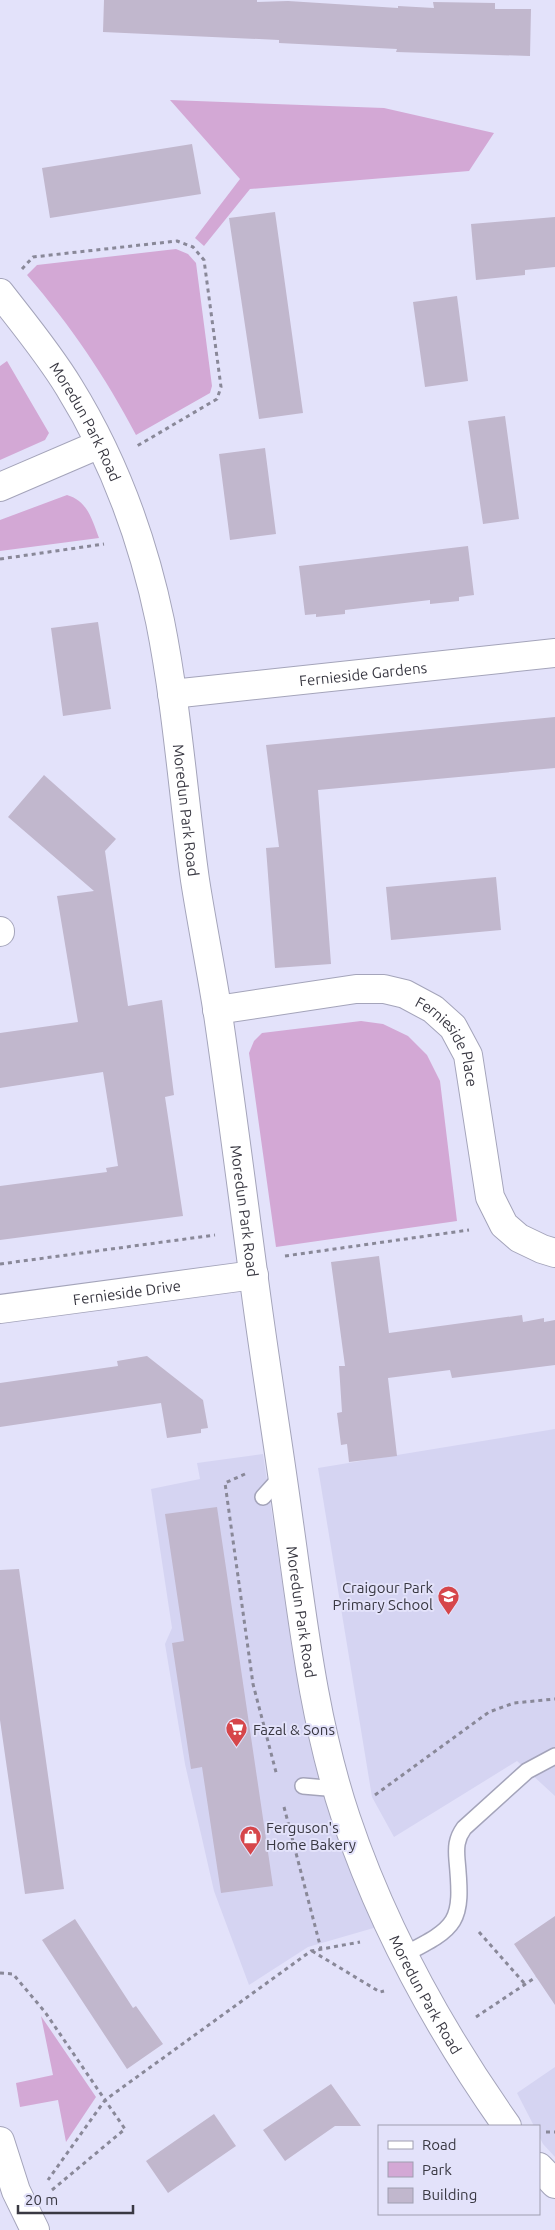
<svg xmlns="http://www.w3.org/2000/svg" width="555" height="2230" font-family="Ubuntu,sans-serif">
  <rect width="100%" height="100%" fill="#e3e2fa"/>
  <path fill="#d5d4f2" d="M555 1429V1796L517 1761 394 1837 372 1797 318 1468Z
    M263 1454 294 1662 321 1773 377 1927 308 1947 249 1985 214 1891 185 1764 165 1644 172 1628 151 1489 200 1479 197 1463Z
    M555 2067V2157L543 2144 539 2136V2126H534L517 2093Z"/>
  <path fill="#d3a8d5" d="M170 100 384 108 494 133 469 171 250 189 204 246 195 238 240 179Z
    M176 249 188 254 196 263 212 386 210 393 136 435C105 376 71 326 27 275L37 265Z
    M7 361 49 433 45 440 0 460V366Z
    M67 495C88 501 92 520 99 538L0 551V520Z
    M361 1021 383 1024 408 1036 427 1055 440 1081 457 1221 276 1247 249 1053 254 1041 262 1033Z
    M41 2016 96 2097 66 2142 58 2100 20 2107 16 2083 53 2075Z"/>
  <path fill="#c1b7cd" d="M104 0H257V2L288 1 398 8V6L434 8 433 2 495 3V9H531L530 56 396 52 397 49 279 43V40L103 32Z
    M192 144 201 194 50 218 42 168Z
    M275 212 303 413 259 419 229 218Z
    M555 217V267L525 270V275L476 280 471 224Z
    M457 296 468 381 425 387 413 302Z
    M505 416 519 519 483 524 468 421Z
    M265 448 276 534 230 540 219 454Z
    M468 546 474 595 459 597V601L430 604V600L345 610V614L316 617V614L305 615 299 566Z
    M98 622 111 709 63 716 51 628Z
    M555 717V768L318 790 331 964 275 968 266 848 279 847 266 745Z
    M44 775 116 839 105 851 128 1006 162 1000 174 1095 165 1097 183 1216 0 1240V1186L107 1172 106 1168 118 1166 103 1072 0 1088V1033L78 1022 57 896 94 891 8 817Z
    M496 877 501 930 391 940 386 887Z
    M379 1256 389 1333 522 1315 523 1322 544 1318V1322L555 1320V1365L452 1378 450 1370 388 1378 397 1456 349 1462 347 1444 341 1445 337 1413 342 1412 339 1366H345L331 1262Z
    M147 1356 203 1400 208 1428 201 1429V1433L167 1438 161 1403 0 1427V1383L118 1366 117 1361Z
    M217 1507 273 1886 221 1893 202 1767 191 1769 172 1643 184 1641 165 1514Z
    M19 1569 64 1889 25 1894 0 1720V1570Z
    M555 1916V2005L514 1944Z
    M75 1919 133 2008 136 2006 163 2044 127 2069 42 1940Z
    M331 2084 361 2126H335L285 2161 263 2130Z
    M214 2114 236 2146 168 2193 146 2161Z"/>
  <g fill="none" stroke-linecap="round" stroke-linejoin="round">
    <defs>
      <path id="service" d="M263 1497 282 1476
        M303 1786 338 1789
        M403 1955C458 1927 463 1923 457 1860 456 1848 456 1839 464 1828L527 1771 555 1756"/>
      <g id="minor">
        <path id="s1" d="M0 293C24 324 49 354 69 387 113 458 143 540 160 621 177 706 183 794 195 880 202 925 211 969 218 1014 232 1110 244 1206 257 1302 267 1376 279 1449 289 1523 303 1622 314 1723 346 1818 383 1928 440 2031 507 2126"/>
        <path d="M0 487 100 444"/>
        <path id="s2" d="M172 694 555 653"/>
        <path d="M0 931V932"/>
        <path id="s3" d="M217 1010 356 989H384L405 994 433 1009 453 1027 468 1055 490 1197 504 1225 519 1238 542 1249 555 1253"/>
        <path id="s4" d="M0 1309 254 1275"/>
        <path d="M0 2141 16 2191 35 2230"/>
        <path d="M539 2167 555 2184"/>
      </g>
    </defs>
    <use href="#service" stroke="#a4a4ba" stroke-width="18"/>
    <use href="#minor" stroke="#a4a4ba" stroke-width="30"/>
    <path stroke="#898898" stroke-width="3" stroke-dasharray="4 4" stroke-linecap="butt" d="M22 269 33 257 177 241 193 247 204 260 221 387 217 399 137 446
      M0 559 104 544
      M285 1256 469 1230
      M0 1264 215 1235
      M245 1474 225 1483 253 1684 277 1776
      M375 1795 489 1712 514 1703 555 1699
      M284 1807 321 1949
      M479 1932 525 1984
      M312 1951 380 1992 384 1991
      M0 1973 13 1974 45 2012 105 2100 48 2180
      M476 2017 536 1977
      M546 2132H555
      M52 2190 125 2129 105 2100 311 1951 360 1942"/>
    <use href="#service" stroke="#fff" stroke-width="15"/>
    <use href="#minor" stroke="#fff" stroke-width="28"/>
  </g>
  <defs>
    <symbol id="school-pin" viewBox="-11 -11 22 30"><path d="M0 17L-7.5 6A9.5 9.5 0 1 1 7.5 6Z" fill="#d6464a" stroke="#e3e2fa"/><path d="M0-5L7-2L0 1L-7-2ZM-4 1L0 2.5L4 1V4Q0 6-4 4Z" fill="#fff"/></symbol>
    <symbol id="supermarket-pin" viewBox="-11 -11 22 30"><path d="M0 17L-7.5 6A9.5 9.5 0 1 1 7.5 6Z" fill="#d6464a" stroke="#e3e2fa"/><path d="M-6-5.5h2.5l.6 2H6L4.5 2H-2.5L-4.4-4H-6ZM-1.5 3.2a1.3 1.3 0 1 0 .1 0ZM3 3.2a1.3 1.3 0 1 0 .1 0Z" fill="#fff"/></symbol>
    <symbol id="shop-pin" viewBox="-11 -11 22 30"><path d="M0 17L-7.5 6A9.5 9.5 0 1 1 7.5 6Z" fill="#d6464a" stroke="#e3e2fa"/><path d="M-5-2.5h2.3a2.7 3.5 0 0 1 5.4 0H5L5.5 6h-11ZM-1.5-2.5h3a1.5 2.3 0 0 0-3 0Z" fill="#fff"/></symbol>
  </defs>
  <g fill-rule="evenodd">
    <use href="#school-pin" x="436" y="1584" width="25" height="34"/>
    <use href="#supermarket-pin" x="224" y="1716" width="25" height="34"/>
    <use href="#shop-pin" x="238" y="1824" width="25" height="34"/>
  </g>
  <g text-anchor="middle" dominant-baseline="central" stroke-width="4" stroke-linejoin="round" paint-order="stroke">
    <g font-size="15" fill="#393842" stroke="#e3e2fa">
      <text stroke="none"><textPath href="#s1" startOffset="155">Moredun Park Road</textPath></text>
      <text stroke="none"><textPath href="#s2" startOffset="192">Fernieside Gardens</textPath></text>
      <text stroke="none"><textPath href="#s1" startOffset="560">Moredun Park Road</textPath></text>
      <text stroke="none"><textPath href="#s3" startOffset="258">Fernieside Place</textPath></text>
      <text stroke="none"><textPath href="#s1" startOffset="965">Moredun Park Road</textPath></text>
      <text stroke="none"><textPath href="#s4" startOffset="128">Fernieside Drive</textPath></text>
      <text stroke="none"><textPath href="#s1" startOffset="1370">Moredun Park Road</textPath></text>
      <text stroke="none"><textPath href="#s1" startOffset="1775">Moredun Park Road</textPath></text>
    </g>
    <g font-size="15" fill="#393842" stroke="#e3e2fa" text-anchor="start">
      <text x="433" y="1587" text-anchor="end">Craigour Park<tspan x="433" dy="17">Primary School</tspan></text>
      <text x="253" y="1729">Fazal &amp; Sons</text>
      <text x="266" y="1827">Ferguson's<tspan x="266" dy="17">Home Bakery</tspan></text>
    </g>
  </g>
  <rect x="378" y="2125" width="162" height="90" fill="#e3e2fa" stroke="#9f9eb0"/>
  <rect x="388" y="2141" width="25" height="8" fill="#ffffff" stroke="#9f9eb0"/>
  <text x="422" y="2150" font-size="15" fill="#393842">Road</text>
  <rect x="388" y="2162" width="25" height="15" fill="#d3a8d5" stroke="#9f9eb0"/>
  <text x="422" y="2175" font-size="15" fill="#393842">Park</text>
  <rect x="388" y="2188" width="25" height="15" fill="#c1b7cd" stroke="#9f9eb0"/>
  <text x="422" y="2200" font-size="15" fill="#393842">Building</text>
  <path d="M18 2205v8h115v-8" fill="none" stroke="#393842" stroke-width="2.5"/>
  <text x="25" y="2205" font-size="15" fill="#393842" stroke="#e3e2fa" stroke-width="4" paint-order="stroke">20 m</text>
</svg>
